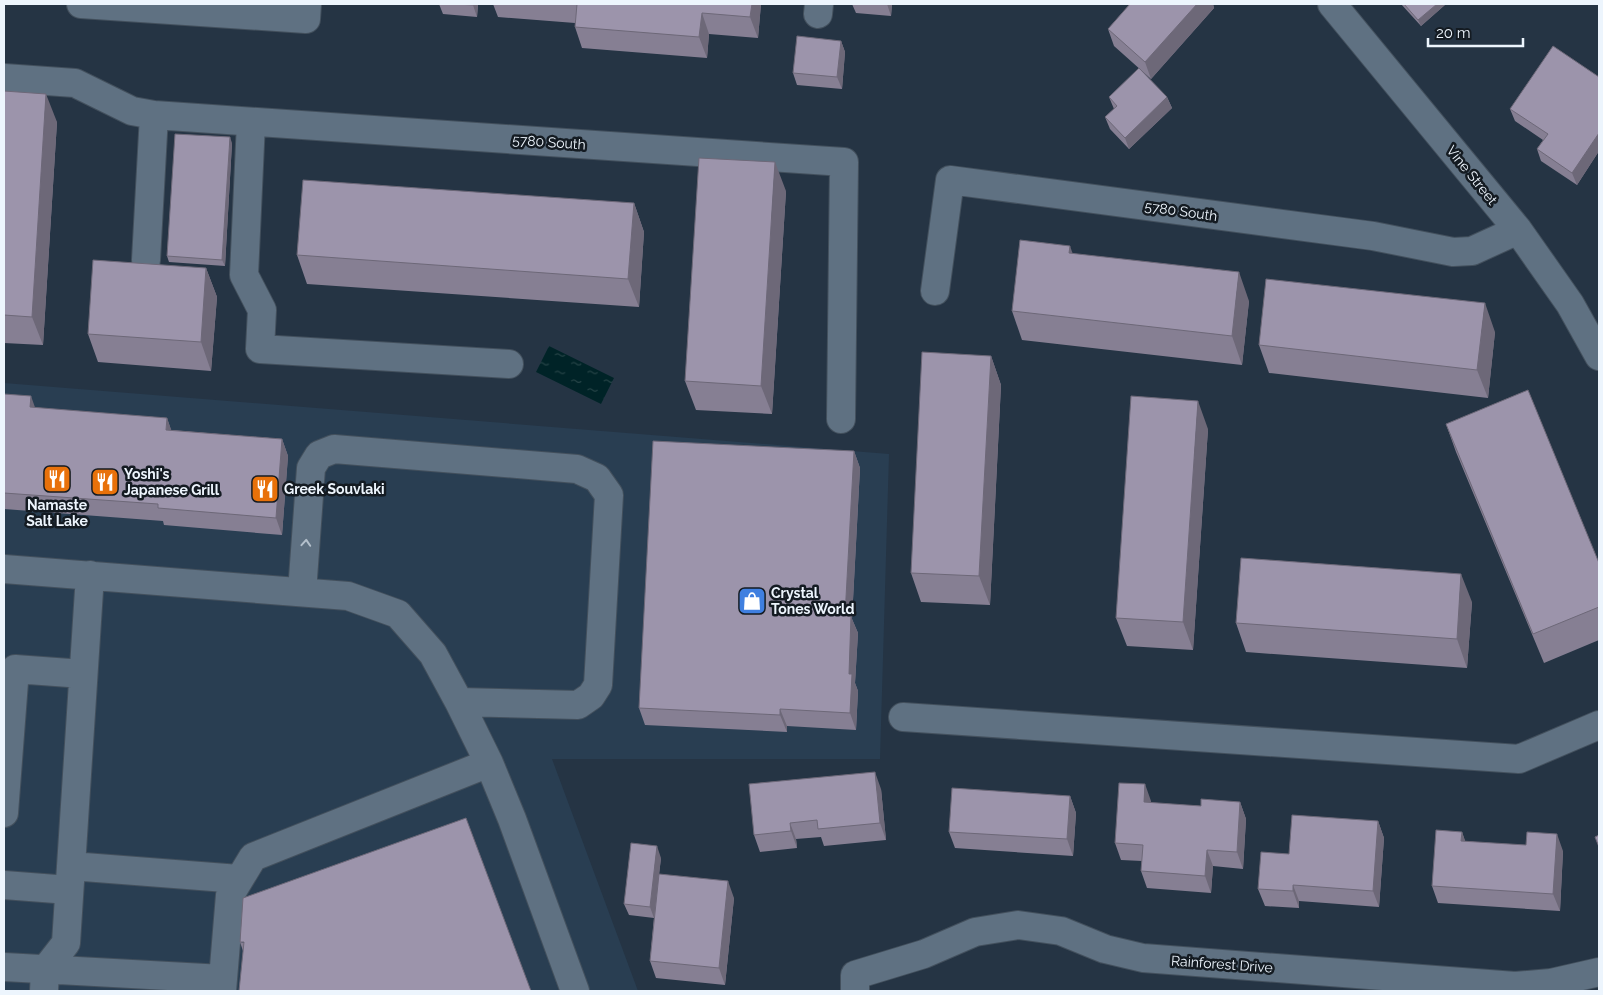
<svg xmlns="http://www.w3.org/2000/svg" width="1603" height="995" font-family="Raleway,sans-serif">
  <defs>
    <pattern id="water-ripples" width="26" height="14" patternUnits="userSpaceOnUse" patternTransform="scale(1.25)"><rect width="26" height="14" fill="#002327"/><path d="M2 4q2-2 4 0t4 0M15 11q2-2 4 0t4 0" fill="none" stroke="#264447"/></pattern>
  </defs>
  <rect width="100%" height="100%" fill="#253444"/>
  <path fill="#293e52" d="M4 383 889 454 880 759H552L638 991H4Z"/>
  <path fill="url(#water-ripples)" d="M549 346 614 378 601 404 536 372Z"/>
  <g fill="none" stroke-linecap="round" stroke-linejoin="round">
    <defs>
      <path id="minor" d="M81 4 306 19 307 4
        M1332 4 1518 230 1570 304 1599 356
        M818 14 819 4
        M4 78 75 83 132 111 154 115 844 162 841 419
        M251 122 244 275 262 310 260 349 509 364
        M146 260 154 115
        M935 291 950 180 1373 236 1453 252 1472 251 1518 230
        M4 569 348 596 398 614 433 654 459 702 489 763 512 819 575 991
        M302 592 311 468 319 455 334 449 577 469 597 478 609 495 598 685 591 696 578 705 459 702
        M903 717 1519 759 1599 725
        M4 813 15 669 83 674
        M71 866 239 879
        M4 885 69 890
        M4 967 223 979
        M44 991 45 970 66 943 90 575
        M222 991 230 895 253 857 489 763
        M855 991V975L924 954 975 932 1018 925 1061 931 1105 949 1143 958 1515 986 1551 983 1599 972"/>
    </defs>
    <use href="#minor" stroke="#43505d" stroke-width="30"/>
    <use href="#minor" stroke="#5f7182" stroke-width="28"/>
  </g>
  <path fill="#867f93" d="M439 4H478L477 17 443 14Z
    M493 4H761L758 38 709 34 707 58 582 48 575 27V23L498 17Z
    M852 4H892L891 16 856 13Z
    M1130 4H1213L1214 8 1151 79 1114 46 1108 29Z
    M1401 4H1446L1421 26Z
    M841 41 845 52 842 89 797 85 793 73Z
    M1599 77V151L1577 185 1541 161 1537 149 1543 140 1515 121 1510 109Z
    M4 91 57 122 43 345 4 343Z
    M1109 97H1167L1172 108 1129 149 1110 129 1105 117 1114 109Z
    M232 143 225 266 169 262 167 256Z
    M786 191 772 414 696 410 685 381Z
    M634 203 644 232 639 307 307 284 297 255Z
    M206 268 217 297 211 371 98 362 88 334Z
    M1249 301 1242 365 1022 340 1012 311Z
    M1495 332 1488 398 1269 373 1259 345Z
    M991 356 1001 385 990 605 921 602 911 573Z
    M4 394 35 408 167 418 171 430 282 439 288 456 282 535 164 525 163 521 4 509Z
    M1446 424 1599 563V640L1544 663 1456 452Z
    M1208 429 1193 650 1127 646 1116 618Z
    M854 451 860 468 852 619 858 633 855 683 858 691 856 730 787 726V732L645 725 639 708Z
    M1472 602 1467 668 1246 652 1236 623Z
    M881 789 886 840 824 846 821 837 796 839 797 848 760 852 754 835Z
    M1070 796 1076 813 1073 856 955 848 949 832Z
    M1151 801V803L1201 806 1240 802 1246 819 1243 869 1213 866 1211 893 1147 888 1141 871 1142 861 1121 860 1115 843Z
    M1378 821 1384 838 1379 907 1299 901V908L1265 906 1258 889 1289 854Z
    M1462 832 1465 841 1563 851 1560 911 1438 903 1432 886Z
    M661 858 659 874 734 898 725 985 656 978 650 961 654 918 629 915 624 904Z
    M240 942 531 991 243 951Z"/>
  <path fill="#6d6878" d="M473 4H478L477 17 473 5Z
    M752 4H761L758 38 750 17Z
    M887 4H892L891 16Z
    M1197 4H1213L1214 8 1151 79 1145 62Z
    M1437 4H1446L1421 26 1418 20Z
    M702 13 709 34 707 58 699 37Z
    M841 41 845 52 842 89 837 77Z
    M46 94 57 122 43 345 32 317Z
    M1167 97 1172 108 1129 149 1125 138Z
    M1599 133V151L1577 185 1572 173Z
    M230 137 232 143 225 266 222 260Z
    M775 162 786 191 772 414 761 386Z
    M634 203 644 232 639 307 628 279Z
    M1070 246 1080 274 1069 253Z
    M206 268 217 297 211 371 201 342Z
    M1239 272 1249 301 1242 365 1232 336Z
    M1485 303 1495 332 1488 398 1477 370Z
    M991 356 1001 385 990 605 979 576Z
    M31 396 37 413 30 407Z
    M1198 401 1208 429 1193 650 1183 622Z
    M167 418 173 435 166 430Z
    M282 439 288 456 282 535 276 518Z
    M854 451 860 468 852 619 858 633 855 683 858 691 856 730 850 713 845 616Z
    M1461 574 1472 602 1467 668 1457 639Z
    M780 709 787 726V732L780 715Z
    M875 772 881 789 886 840 880 823Z
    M1145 784 1151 801 1150 819 1144 802Z
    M1070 796 1076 813 1073 856 1067 839Z
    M1240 802 1246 819 1243 869 1237 852Z
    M1378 821 1384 838 1379 907 1373 891Z
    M790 823 796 839 797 848 791 831Z
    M1462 832 1468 849 1461 841Z
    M1557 834 1563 851 1560 911 1553 894Z
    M657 846 661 858 654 918 650 907Z
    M1207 850 1213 866 1211 893 1205 876Z
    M728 881 734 898 725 985 719 968Z
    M1293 885 1299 901V908L1293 891Z"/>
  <path fill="#9c94ab" stroke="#6d6878" d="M457 4H473V5Z
    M577 4H752L750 17 702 13 699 37 575 27Z
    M1130 4H1197L1145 62 1108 29Z
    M1404 4H1437L1418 20Z
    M797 36 841 41 837 77 793 73Z
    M1553 46 1599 77V133L1572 173 1537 149 1548 134 1510 109Z
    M1139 68 1167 97 1125 138 1105 117 1117 106 1109 97Z
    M4 91 46 94 32 317 4 315Z
    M175 134 230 137 222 260 167 256Z
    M699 158 775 162 761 386 685 381Z
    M303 180 634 203 628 279 297 255Z
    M1020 240 1070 246 1069 253 1239 272 1232 336 1012 311Z
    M93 260 206 268 201 342 88 334Z
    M1266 279 1485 303 1477 370 1259 345Z
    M922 352 991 356 979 576 911 573Z
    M1528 390 1599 563V607L1533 634 1446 424Z
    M4 394 31 396 30 407 167 418 166 430 282 439 276 518 158 508V504L4 493Z
    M1131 396 1198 401 1183 622 1116 618Z
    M653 441 854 451 845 616H851L849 674H852L850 713 780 709V715L639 708Z
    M1241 558 1461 574 1457 639 1236 623Z
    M875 772 880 823 818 829 817 820 790 823 791 831 754 835 749 784Z
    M1119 783 1145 784 1144 802 1201 806V799L1240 802 1237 852 1207 850 1205 876 1141 871 1143 845 1115 843Z
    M952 788 1070 796 1067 839 949 832Z
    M1292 815 1378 821 1373 891 1293 885V891L1258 889 1261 852 1289 854Z
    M466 818 531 991H239L244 942H240L243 898Z
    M1436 830 1462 832 1461 841 1526 845 1527 832 1557 834 1553 894 1432 886Z
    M1599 835V847L1595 837Z
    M631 843 657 846 650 907 624 904Z
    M659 874 728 881 719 968 650 961Z"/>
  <defs><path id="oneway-chevron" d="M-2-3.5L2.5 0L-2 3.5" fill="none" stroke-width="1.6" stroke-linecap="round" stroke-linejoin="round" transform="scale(1.25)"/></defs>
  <use stroke="#b4c0cc" href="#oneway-chevron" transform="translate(306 543) rotate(-86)"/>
  <defs>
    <symbol id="restaurant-square" viewBox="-11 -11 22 22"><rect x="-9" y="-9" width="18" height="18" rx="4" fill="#e8710a" stroke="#141b22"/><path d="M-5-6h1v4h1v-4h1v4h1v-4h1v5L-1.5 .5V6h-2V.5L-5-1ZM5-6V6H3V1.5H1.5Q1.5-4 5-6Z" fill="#fff"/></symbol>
    <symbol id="shop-square" viewBox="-11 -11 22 22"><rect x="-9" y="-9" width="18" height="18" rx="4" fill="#3f7fe0" stroke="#141b22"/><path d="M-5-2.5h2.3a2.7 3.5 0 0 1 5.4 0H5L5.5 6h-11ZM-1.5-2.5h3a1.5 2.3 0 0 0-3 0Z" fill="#fff"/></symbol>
  </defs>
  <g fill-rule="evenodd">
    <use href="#restaurant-square" x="41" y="463" width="32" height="32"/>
    <use href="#restaurant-square" x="89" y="466" width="32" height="32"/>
    <use href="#restaurant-square" x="249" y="473" width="32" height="32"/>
    <use href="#shop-square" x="736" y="585" width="32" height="32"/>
  </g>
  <g text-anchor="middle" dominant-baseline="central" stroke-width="5" stroke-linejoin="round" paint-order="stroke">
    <g font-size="14" fill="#edf5fd" stroke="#141b22">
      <text transform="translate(549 142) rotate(4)">5780 South</text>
      <text transform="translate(1472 175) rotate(51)">Vine Street</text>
      <text transform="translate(1181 211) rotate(8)">5780 South</text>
      <text transform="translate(1222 964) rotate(4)">Rainforest Drive</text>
    </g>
    <g font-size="14" font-weight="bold" fill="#edf5fd" stroke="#141b22" text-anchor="start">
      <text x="124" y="474">Yoshi's<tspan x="124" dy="16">Japanese Grill</tspan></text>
      <text x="284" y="489">Greek Souvlaki</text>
      <text x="57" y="505" text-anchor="middle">Namaste<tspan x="57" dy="16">Salt Lake</tspan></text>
      <text x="771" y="593">Crystal<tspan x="771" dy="16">Tones World</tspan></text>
    </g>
  </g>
  <rect width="1603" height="995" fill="none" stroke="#edf5fd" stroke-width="10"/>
  <path d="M1428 38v8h95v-8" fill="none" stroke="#edf5fd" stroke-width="2.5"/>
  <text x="1436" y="38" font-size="15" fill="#edf5fd" stroke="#141b22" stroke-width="4" paint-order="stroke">20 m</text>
</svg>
